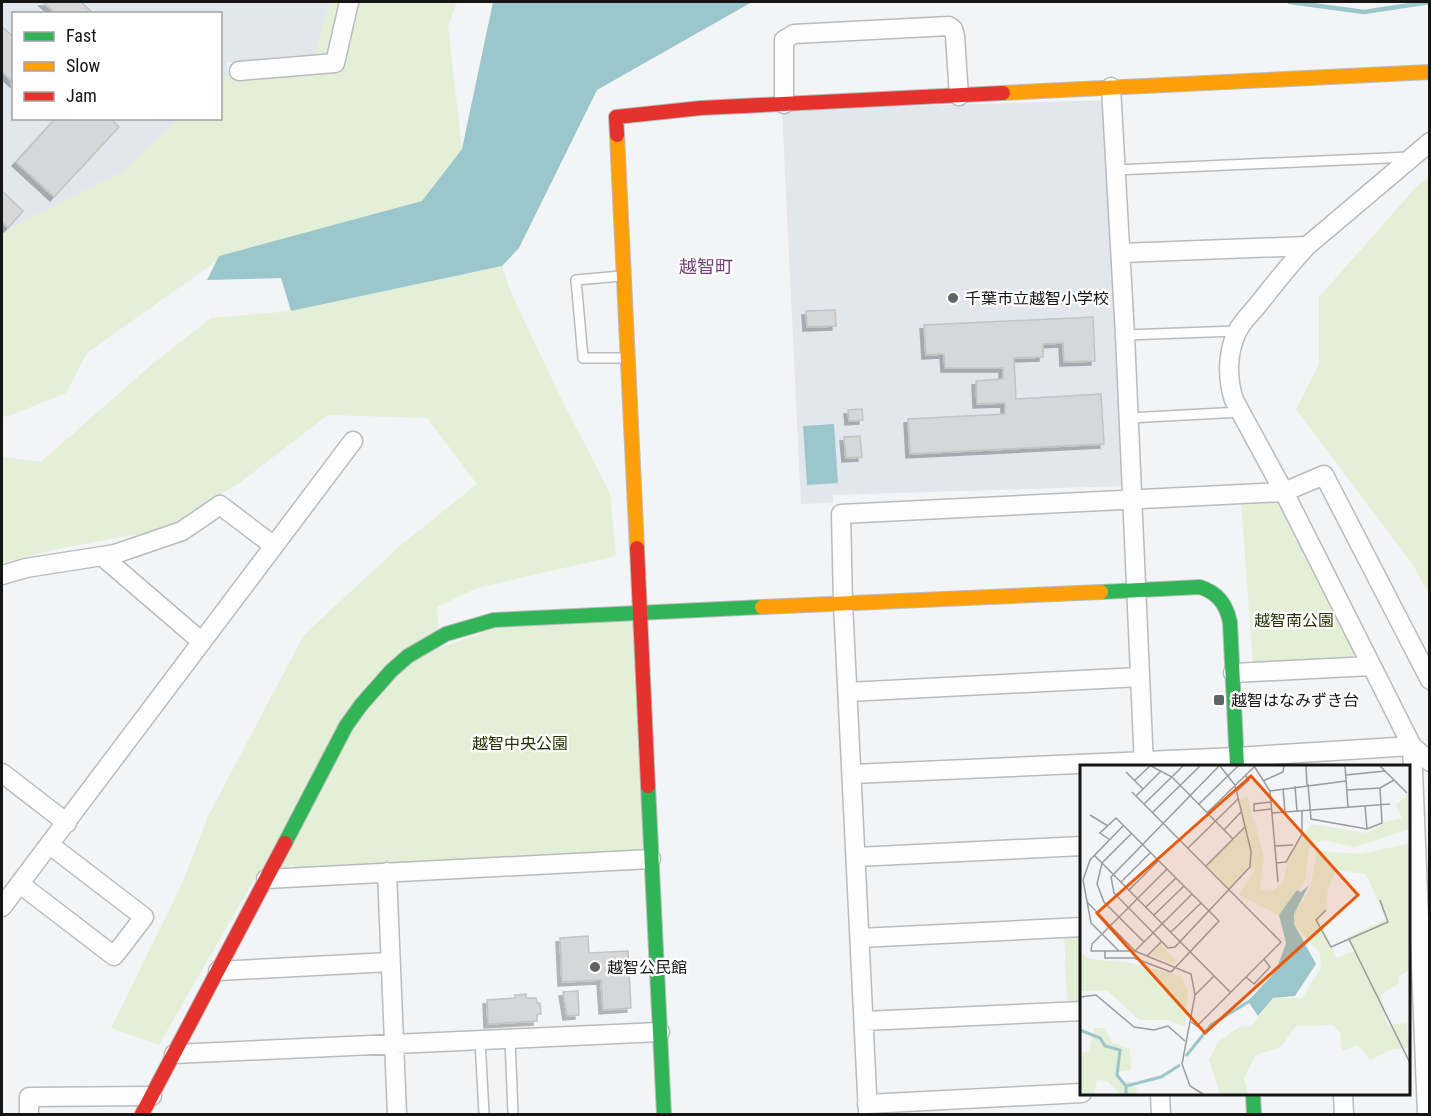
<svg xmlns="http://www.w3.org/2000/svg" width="1431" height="1116" font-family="'Roboto Condensed','Noto Sans JP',sans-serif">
  <defs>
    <filter id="shadow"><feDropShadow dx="-4" dy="4" stdDeviation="0" flood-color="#0004"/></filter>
  </defs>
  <rect width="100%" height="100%" fill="#f2f4f6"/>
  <path fill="#e2e7ed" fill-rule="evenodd" d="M2 2H341L326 55 227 63 234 142 2 247ZM14 14H220V118H14Z
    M1108 100 1124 486 833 495V503L801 504 782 110Z"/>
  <path fill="#e4efd8" d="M330 2H457L448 26 462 149 422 201 225 255 87 353 66 393 6 417 2 414V232L122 172 180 119 220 118 221 81 241 62 313 59Z
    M1429 177V594L1413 565 1296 409 1319 364V297L1418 185Z
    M502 266 511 293 563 402 610 493 616 556 477 588 437 607 440 648 498 627 635 620 643 856 298 869 293 865 256 876 159 1045 111 1028 183 882 208 816 304 635 401 545 477 484 427 418 328 415 242 481 166 529 56 549 2 563V457L41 462 150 366 211 318 291 311Z
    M1276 500 1284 504 1361 653 1354 660 1253 666 1241 501Z
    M1064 934H1081V1004H1067Z"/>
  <path fill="#9bc6cb" d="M493 2H752L597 90 519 248 502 266 291 311 281 278 207 280 219 256 422 201 462 149Z
    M834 424 838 483 807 485 803 426Z"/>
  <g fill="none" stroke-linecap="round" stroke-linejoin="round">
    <path stroke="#9bc6cb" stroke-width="4.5" d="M1290 2 1364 12 1430 2"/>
  </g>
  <path fill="#d5d7d8" stroke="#c2c3c4" stroke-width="1.5" filter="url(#shadow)" d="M43 2H81L94 14H56Z
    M2 27 14 37V83L2 72Z
    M56 118H110L119 127 54 197 16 162Z
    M2 191 23 211 8 228 2 222Z
    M835 310 836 326 807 327 806 311Z
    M1093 317 1095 361 1064 362 1063 343 1043 344V357L1014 358 1016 399 1101 394 1104 444 910 454 908 419 1005 414V403L977 404 976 381 1003 379V368H945L944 354 926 355 924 325Z
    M862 409 863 420 849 421 848 410Z
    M860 436 862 457 846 458 844 437Z
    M588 936 589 953 628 951 631 1008 603 1010 601 980 562 982 560 938Z
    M578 991 579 1015 567 1016 563 992Z
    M526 994V998H536L537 1003H540L541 1014H537V1021L488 1024 487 1000 515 998V995Z"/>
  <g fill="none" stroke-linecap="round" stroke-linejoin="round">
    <defs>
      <path id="lane" d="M1116 170 1410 157
        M621 276 576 280 583 358H625
        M1125 335 1237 331
        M1129 418 1240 412
        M510 1039 513 1114
        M480 1040 484 1114"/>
      <path id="street" d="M239 71 335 63 349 2
        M1111 87 1125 335 1144 766
        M784 104V40L794 34 949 26 953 29 955 36 959 96
        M1430 142 1307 246C1289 265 1273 286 1257 306 1250 314 1241 323 1237 332 1227 353 1227 379 1234 400L1284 492 1412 746 1430 762
        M1121 253 1307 246
        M103 557 202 642
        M2 575 26 568 115 554 182 531 220 505 274 546
        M1233 673 1371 666
        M848 692 1140 677
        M2 773 67 823
        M852 774 1236 757 1412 746 1427 1114
        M856 857 1082 846
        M387 872 397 1114
        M266 879 651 859
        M20 884 114 956 144 917 50 845
        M2 907 353 441
        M860 938 1082 927
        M218 971 390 962
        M864 1021 1082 1011
        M174 1054 660 1032
        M1160 1094 1161 1114
        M1343 1094 1344 1114
        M867 1104 1082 1093
        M29 1114V1097L152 1096
        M868 1114 843 603 841 514 1284 492 1324 475 1430 680"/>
      <path id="fast" d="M1101 592 1200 587C1218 593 1226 604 1230 622L1237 766
        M648 786 664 1114
        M285 843 346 726 361 705 391 671 408 656 446 634 494 620 762 607
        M1253 1094 1254 1114"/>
      <path id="slow" d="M1003 93 1430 72
        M617 135 637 548
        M762 607 1101 592"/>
      <path id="jam" d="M617 135 616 117 701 108 1003 93
        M637 548 648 786
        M142 1114 285 843"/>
    </defs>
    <use href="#lane" stroke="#b9bbbc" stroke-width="12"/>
    <use href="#street" stroke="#b9bbbc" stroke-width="21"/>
    <use href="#fast" stroke="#b9bbbc" stroke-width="16"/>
    <use href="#slow" stroke="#b9bbbc" stroke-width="16"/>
    <use href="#jam" stroke="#b9bbbc" stroke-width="16"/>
    <use href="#lane" stroke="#fdfdfe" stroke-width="9"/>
    <use href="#street" stroke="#fdfdfe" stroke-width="18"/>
    <use href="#fast" stroke="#30b455" stroke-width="14"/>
    <use href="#slow" stroke="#ff9f0a" stroke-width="14"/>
    <use href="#jam" stroke="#e5322d" stroke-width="14"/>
  </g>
  <g fill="#626364" stroke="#fff" stroke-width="2">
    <circle cx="953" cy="298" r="6"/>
    <rect x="1213" y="694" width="12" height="12" rx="3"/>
    <circle cx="595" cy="967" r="6"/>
  </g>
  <g text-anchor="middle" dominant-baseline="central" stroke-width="4.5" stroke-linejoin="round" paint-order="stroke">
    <g font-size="16" fill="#151516" stroke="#fff" text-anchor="start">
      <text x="965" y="298">千葉市立越智小学校</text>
      <text x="1231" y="700">越智はなみずき台</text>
      <text x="607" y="967">越智公民館</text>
    </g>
    <g font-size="16" fill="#233201" stroke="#fff">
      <text x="1294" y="620">越智南公園</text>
      <text x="520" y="743">越智中央公園</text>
    </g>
    <g font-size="18" fill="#704176" stroke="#fff">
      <text x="706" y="266">越智町</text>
    </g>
  </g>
  <g transform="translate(1080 765)">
    <rect width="330" height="330" fill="#f2f4f6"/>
    <path d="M330 28V64L275 82 242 75 229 84 225 116 199 150 159 130 173 107 169 103 150 125 127 100 163 66 160 34 167 31 184 91 180 124 192 126 203 117 209 89 231 59 288 68 305 57 322 53 316 40ZM330 78V204L318 212 319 218 301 230 307 260 330 258 327 261 330 283 313 284 290 295 278 280 262 286 260 268 253 260 216 261 201 282 176 290 164 313 168 329H140L129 295 138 277 161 261 171 262 193 233H222L241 203 240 188 214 159V149L230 124 237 86 282 89ZM256 105 286 109 306 154 266 173 274 186 257 193 239 154 246 147 248 123ZM80 179 97 196 93 199 70 190ZM0 188 10 194 52 198 100 211 108 225 105 261 87 255H59L28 226H0ZM14 263H24L32 277 50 284 51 305 38 307V316L50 317 57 323 56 329H40L27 316 17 315 14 329H0V289L9 286Z" fill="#e4efd8" fill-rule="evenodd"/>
    <path d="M229 120 214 149V159L236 199 215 231 193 233 178 251 168 236 196 206 206 178 199 150 217 125 221 127Z" fill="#9bc6cb"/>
    <path fill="none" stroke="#9bc6cb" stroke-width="3" d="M0 265 20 273 25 281 40 285 37 310 46 321V329M106 291 131 260 173 234M46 321 81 312 100 300"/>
    <path fill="none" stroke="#9a9b9c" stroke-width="1.5" d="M71 1 92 12 153 74M139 1 31 112 34 128 88 183 95 182 170 102 171 86 155 20 140 1M174 1 190 26 198 117M226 1 227 20M265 1 268 42M300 1 327 28M46 7 63 24M266 10 305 6M55 15 70 1M183 16 203 7 204 1M228 19 231 54 287 64 302 58 300 23 314 15M215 21 217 46M203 23 205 47M267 25 300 23M190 26 266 16M52 27 201 177 117 261 111 257M156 27 169 15 165 10M56 31 81 6M191 37 174 39V46L191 44M64 39 103 1M119 39 158 1M285 41 287 64M73 47 120 1M127 48 175 1M192 48 310 39M10 50 28 61M144 65 161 47M52 68 22 98 17 119 24 137 64 177M195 81 213 80M108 83 158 34M14 90 151 228M196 98 206 97 222 69V46M126 101 165 62M87 104 12 179 11 186H55L111 209 115 230 102 299 110 321 123 329M41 117 71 87M49 125 79 95M7 137 55 186 112 129M66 142 96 113M246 145 236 155 251 182 308 157 300 135M74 150 104 121M91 167 121 138M269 174 330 298M25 186V193H54L91 207 139 156 36 53 20 68 30 75M39 186 11 158 3 115 10 95 44 60M67 191 81 177M166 212 174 219 190 202 184 194M115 230 134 211M0 232 16 230 54 262 74 265 88 261 105 276"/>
    <path fill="#e8590c" fill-opacity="0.15" stroke="#e8590c" stroke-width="3" d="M171 11 278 130 125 268 17 148Z"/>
    <rect width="330" height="330" fill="none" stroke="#151516" stroke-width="3"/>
  </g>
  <rect width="1431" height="1116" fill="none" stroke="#151516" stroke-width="6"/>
  <rect x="12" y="12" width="210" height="108" fill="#ffffff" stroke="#a1a1a2" stroke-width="1.5"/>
  <rect x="24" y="32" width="30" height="9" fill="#30b455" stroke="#a1a1a2" stroke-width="1.5"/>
  <text x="66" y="42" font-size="18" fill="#151516">Fast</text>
  <rect x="24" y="62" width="30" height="9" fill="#ff9f0a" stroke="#a1a1a2" stroke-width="1.5"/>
  <text x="66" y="72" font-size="18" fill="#151516">Slow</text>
  <rect x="24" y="92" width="30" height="9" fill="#e5322d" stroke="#a1a1a2" stroke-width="1.5"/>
  <text x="66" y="102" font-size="18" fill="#151516">Jam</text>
</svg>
